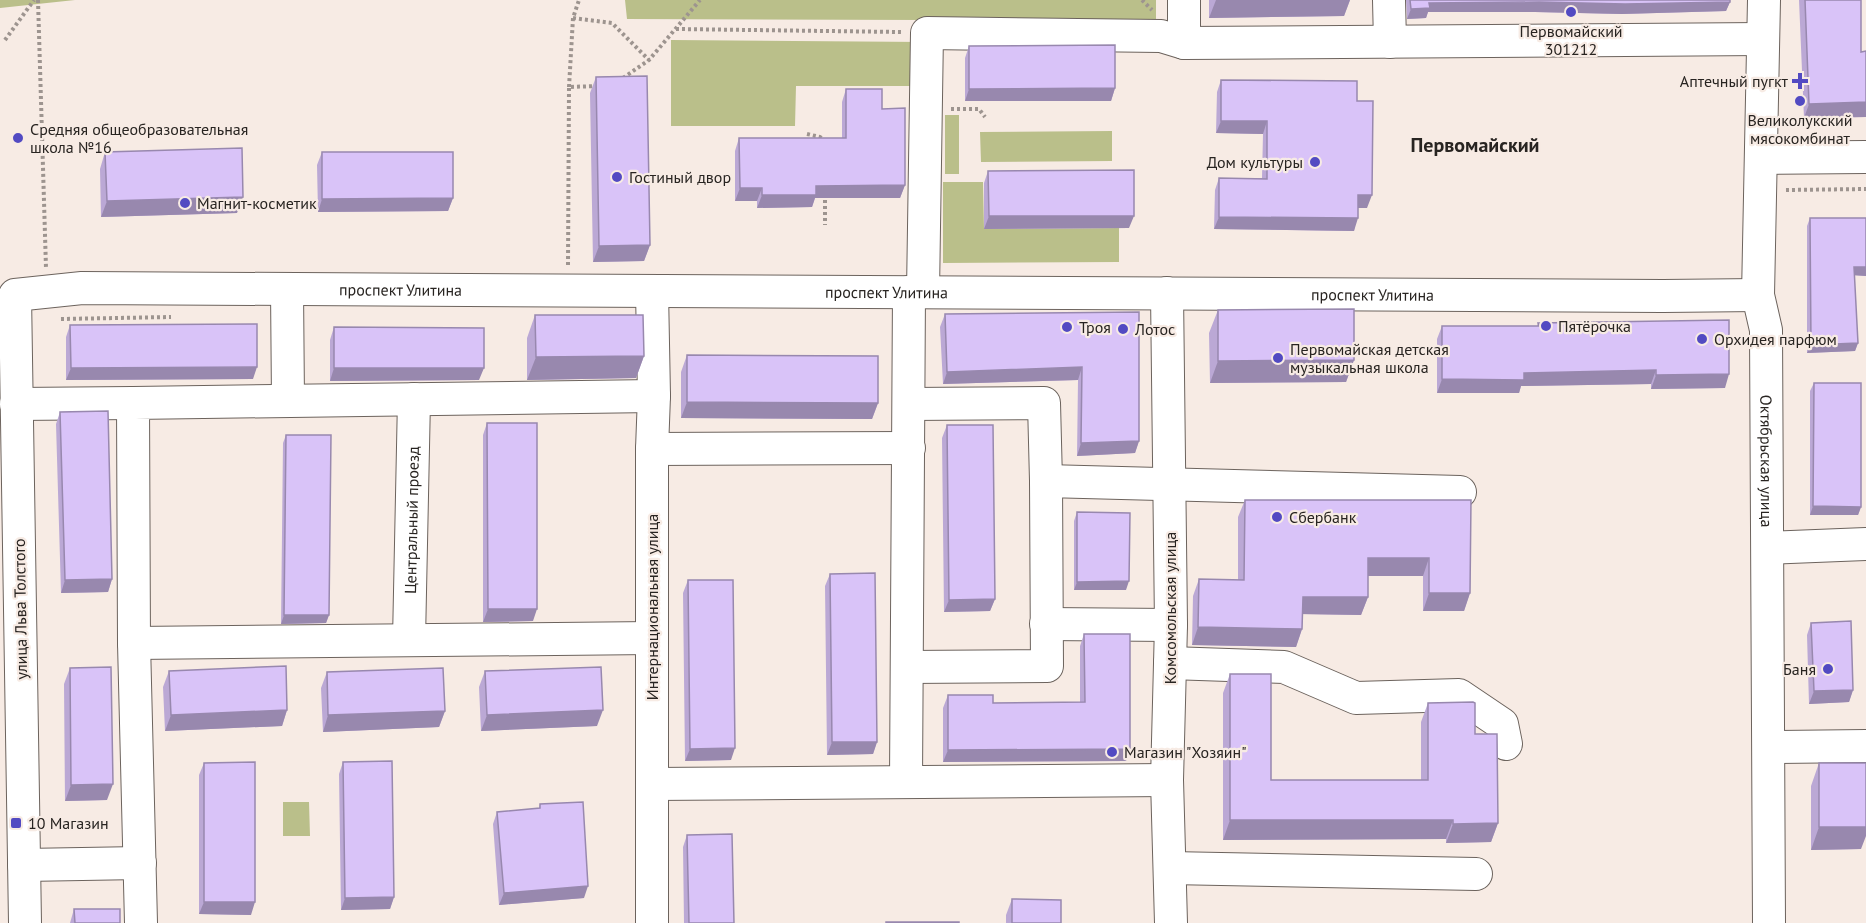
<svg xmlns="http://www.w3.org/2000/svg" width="1866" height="923" font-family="'PT Sans',sans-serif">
  <rect width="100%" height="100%" fill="#f7ebe4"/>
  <path fill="#babf8a" d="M0 0H75L0 8Z
    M625 0H1156V28L927 20 627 19Z
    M671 40 924 42V86H796L795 126H671Z
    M945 115H959V174H945Z
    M1112 131V161L981 162 980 132Z
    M943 182H983L984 229 1119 228V262L943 263Z
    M283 802H309L310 836H283Z"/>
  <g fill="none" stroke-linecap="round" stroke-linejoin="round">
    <defs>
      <g id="minor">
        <path d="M1184 0V43"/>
        <path d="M1389 0 1390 42"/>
        <path id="s1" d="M1764 0 1758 295 1766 330 1769 923"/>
        <path d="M1761 158 1866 157"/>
        <path d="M287 289 288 401"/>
        <path d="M652 291 654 396 652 449V923"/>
        <path d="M923 292 927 33 1161 36 1184 43 1763 39"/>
        <path d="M1167 293 1171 625 1167 780 1171 923"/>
        <path d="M16 404 133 403"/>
        <path d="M909 404 1044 403 1046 481"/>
        <path d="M652 449 909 448"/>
        <path d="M1768 548 1866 544"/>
        <path d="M1046 624 1171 625"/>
        <path id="s2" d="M409 640 414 399"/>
        <path d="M134 643 652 638"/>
        <path d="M1170 663 1284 667 1356 698 1459 695 1502 724 1506 744"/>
        <path d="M907 667 1047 666 1046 481 1460 492"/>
        <path d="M1769 747 1866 746"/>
        <path d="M906 782 909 292"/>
        <path d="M652 784 1167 780"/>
        <path d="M24 865 140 863"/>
        <path d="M1170 868 1476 874"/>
        <path id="s3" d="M25 923 15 295 82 288 1663 296 1758 295"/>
        <path d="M141 923 134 643 133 403 654 396"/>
      </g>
    </defs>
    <use href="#minor" stroke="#6c635d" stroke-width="34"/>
    <path stroke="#9d948f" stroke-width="4" stroke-dasharray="3 3" stroke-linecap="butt" d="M38 0 46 268
      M1142 0 1152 10
      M573 18 612 23 649 60
      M676 29 901 32
      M5 40 34 0
      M623 78 649 60 700 0
      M569 87 573 18 579 0
      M951 109H979L985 117
      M807 134 820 137 825 142
      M1786 190 1866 189
      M825 194V225
      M568 265 569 87 597 86
      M61 319 171 317"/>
    <use href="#minor" stroke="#fff" stroke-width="32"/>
  </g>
  <path fill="#bba8d5" d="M1209 0H1350L1344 16 1209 18Z
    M1406 0H1730V2L1726 11 1622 14 1535 12H1428L1426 18 1407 19Z
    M1799 0H1861V52L1866 51V117L1804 118Z
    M969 46 1115 88 1111 101H965V58Z
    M596 77 650 245 644 261 593 262 590 93Z
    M1221 80 1357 101 1367 208H1358L1354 231 1214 229 1215 190 1219 178H1262L1263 134 1216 133 1217 92Z
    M846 89 882 109 905 185 900 198H815L812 207 757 208V201H735V151L739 138H842V102Z
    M105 152 237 213 101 217 100 169Z
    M322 152 453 198 448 211 318 212 317 165Z
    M988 171 1129 228 984 229V183Z
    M1810 218H1866V276L1854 275 1858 343 1855 351 1807 353V226Z
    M1218 310 1354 360 1346 382 1210 383 1209 333Z
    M1139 312V441L1135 453 1077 456 1078 380 943 384 940 327 945 314Z
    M535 315 644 356 636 378 527 380V338Z
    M1538 323 1725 388 1651 389V384L1521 386 1519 393H1437V339L1442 326H1537Z
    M70 325 253 379 66 380V337Z
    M334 327 479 380 330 381V340Z
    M687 355 878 403 872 419 681 418V372Z
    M1814 383 1861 507 1858 515H1810V391Z
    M60 412 112 579 108 592 61 593 56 424Z
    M487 423 533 621 483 622V435Z
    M947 425 995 599 990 611 944 612 942 438Z
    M286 435 329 615 326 623 281 624 283 443Z
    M1245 500H1471L1470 593 1464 611H1423V576H1368V597L1361 615 1303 614 1302 629 1296 647 1192 645 1193 596 1199 579 1238 580V517Z
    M1077 512 1126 590H1074V521Z
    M830 574 877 742 873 754 827 755 825 586Z
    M688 580 731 760 685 761 683 593Z
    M1811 623 1853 690 1849 702 1809 704 1807 635Z
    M1084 634 1130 749 1126 761 943 762V708L948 695 993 703 1080 702V646Z
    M70 668 107 800 65 801 64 684Z
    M169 671 287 710 282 726 165 731 163 687Z
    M485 671 597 726 481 731 479 687Z
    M327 672 445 711 439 727 323 732 321 688Z
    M1230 674 1271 780H1421V722L1428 703 1475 734 1498 823 1491 842 1446 843V839L1223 840V693Z
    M343 762 394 897 390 909 341 910 339 774Z
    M204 763 251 915 199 914V775Z
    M1819 763 1861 849 1811 850V786Z
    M540 804 584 898 499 905 493 824 497 812 539 808Z
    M687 835 734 923H684L683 847Z
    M1012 899 1061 923H1006V915Z
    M74 909 120 923H70Z"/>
  <path fill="#9888ae" d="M1216 0H1350L1344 16 1209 18Z
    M1730 2 1726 11 1622 14 1535 12H1428L1426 18 1407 19 1411 9 1429 3Z
    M1115 88 1111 101H965L969 89Z
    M1866 102V117L1804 118 1809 104Z
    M1221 121H1267L1263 134 1216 133Z
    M905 185 900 198H815L812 207 757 208 762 195 816 186Z
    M740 188H762L757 201H735Z
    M1358 195H1372L1367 208H1354Z
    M243 197 237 213 101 217 107 201Z
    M453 198 448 211 318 212 322 199Z
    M989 216H1134L1129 228 984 229Z
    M1219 217 1358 218 1354 231 1214 229Z
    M650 245 644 261 593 262 599 246Z
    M1854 267H1866V276L1850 275Z
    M1858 343 1855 351 1807 353 1811 345Z
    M644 356 636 378 527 380 536 357Z
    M1354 360 1346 382 1210 383 1218 361Z
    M257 367 253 379 66 380 71 368Z
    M1082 367 1078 380 943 384 947 372Z
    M334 368H484L479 380 330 381Z
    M1656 370 1651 384 1521 386 1519 393H1437L1442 379 1524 373Z
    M1729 374 1725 388 1651 389 1656 375Z
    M687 402 878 403 872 419 681 418Z
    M1139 441 1135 453 1077 456 1081 443Z
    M1813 506 1861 507 1858 515H1810Z
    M1368 558H1429L1423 576H1361Z
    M112 579 108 592 61 593 65 580Z
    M1129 581 1126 590H1074L1077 582Z
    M1429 593H1470L1464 611H1423Z
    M1303 597H1368L1361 615 1297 614Z
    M995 599 990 611 944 612 949 600Z
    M488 609H537L533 621 483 622Z
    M284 615H329L326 623 281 624Z
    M1198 627 1302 629 1296 647 1192 645Z
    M1853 690 1849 702 1809 704 1814 691Z
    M287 710 282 726 165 731 171 715Z
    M603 710 597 726 481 731 487 715Z
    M445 711 439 727 323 732 328 715Z
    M832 742H877L873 754 827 755Z
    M735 748 731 760 685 761 690 749Z
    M1130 749 1126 761 943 762 948 750Z
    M113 784 107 800 65 801 71 785Z
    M1230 820H1453L1446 839 1223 840Z
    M1498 823 1491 842 1446 843 1453 824Z
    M1819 827H1866V836L1861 849 1811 850Z
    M588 886 584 898 499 905 504 893Z
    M394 897 390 909 341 910 345 898Z
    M204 902H255L251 915 199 914Z"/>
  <path fill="#d9c3f8" stroke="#9888ae" stroke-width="1.5" d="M1410 0H1730V2L1625 4 1539 2 1429 3 1430 8 1411 9Z
    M1805 0H1861V52L1866 51V102L1809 104Z
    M1115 45V88L969 89V46Z
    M647 76 650 245 599 246 596 77Z
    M1221 80 1357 81V101H1373L1372 195H1358V218L1219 217V178L1267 179V121H1221Z
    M846 89H882V109L905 108V185L816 186V195H762V188H740L739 138H846Z
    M242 148 243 197 107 201 105 152Z
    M322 152H453V198L322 199Z
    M1134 170V216H989L988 171Z
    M1810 218H1866V267H1854L1858 343 1811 345Z
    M1354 309V360L1218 361V310Z
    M1139 312V441L1081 443 1082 367 947 372 945 314Z
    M535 315H643L644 356 536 357Z
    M1729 320V374L1656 375V370L1524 373V380L1442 379V326H1539L1538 323Z
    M257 324V367L71 368 70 325Z
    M334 327 484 328V368H334Z
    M687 355 878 356V403L687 402Z
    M1814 383H1861V507L1813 506Z
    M108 411 112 579 65 580 60 412Z
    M487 423H537V609H488Z
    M947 425H993L995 599 949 600Z
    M286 435H331L329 615H284Z
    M1245 500H1471L1470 593H1429V558H1368V597H1303L1302 629 1198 627 1199 579 1244 580Z
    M1077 512 1130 513 1129 581 1077 582Z
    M875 573 877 742H832L830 574Z
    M688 580H733L735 748 690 749Z
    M1851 621 1853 690 1814 691 1811 623Z
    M1084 634H1130V749L948 750V695H993V703L1085 702Z
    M286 666 287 710 171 715 169 671Z
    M111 667 113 784 71 785 70 668Z
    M601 667 603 710 487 715 485 671Z
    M443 668 445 711 328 715 327 672Z
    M1230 674H1271V780H1428V703L1473 702 1475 703V734H1497L1498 823 1453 824V820H1230Z
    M392 761 394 897 345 898 343 762Z
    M255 762V902H204V763Z
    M1819 763H1866V827H1819Z
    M583 802 588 886 504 893 497 812 540 808V804Z
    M732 834 734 923H689L687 835Z
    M1012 899 1061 900V923H1012Z
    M74 909H120V923H75Z
    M886 922H959V923H886Z"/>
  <g fill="#524ac2" stroke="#f7ebe4" stroke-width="2">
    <circle cx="1571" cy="12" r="6"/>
    <path d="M1797 72h6v6h6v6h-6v6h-6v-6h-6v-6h6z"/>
    <circle cx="1800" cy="101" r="6"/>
    <circle cx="18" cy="138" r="6"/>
    <circle cx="1315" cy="162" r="6"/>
    <circle cx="617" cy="177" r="6"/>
    <circle cx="185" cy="203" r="6"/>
    <circle cx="1546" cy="326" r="6"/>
    <circle cx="1067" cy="327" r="6"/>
    <circle cx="1123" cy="329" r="6"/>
    <circle cx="1702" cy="339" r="6"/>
    <circle cx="1278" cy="358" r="6"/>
    <circle cx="1277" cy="517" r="6"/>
    <circle cx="1828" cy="669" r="6"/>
    <circle cx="1112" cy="752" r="6"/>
    <rect x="10" y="817" width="12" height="12" rx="3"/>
  </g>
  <g text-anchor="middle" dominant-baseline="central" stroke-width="4.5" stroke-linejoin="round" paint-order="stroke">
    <g font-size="16" fill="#282421" stroke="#f7ebe4" text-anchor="start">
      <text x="1571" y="31" text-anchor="middle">Первомайский<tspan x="1571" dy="18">301212</tspan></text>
      <text x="1788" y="81" text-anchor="end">Аптечный пугкт</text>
      <text x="1800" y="120" text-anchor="middle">Великолукский<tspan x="1800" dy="18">мясокомбинат</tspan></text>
      <text x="30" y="129">Средняя общеобразовательная<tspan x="30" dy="18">школа №16</tspan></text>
      <text x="1303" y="162" text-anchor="end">Дом культуры</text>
      <text x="629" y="177">Гостиный двор</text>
      <text x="197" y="203">Магнит-косметик</text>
      <text x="1558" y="326">Пятёрочка</text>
      <text x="1079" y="327">Троя</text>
      <text x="1135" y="329">Лотос</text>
      <text x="1714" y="339">Орхидея парфюм</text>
      <text x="1290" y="349">Первомайская детская<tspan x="1290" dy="18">музыкальная школа</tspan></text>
      <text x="1289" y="517">Сбербанк</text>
      <text x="1816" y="669" text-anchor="end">Баня</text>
      <text x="1124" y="752">Магазин "Хозяин"</text>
      <text x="28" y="823">10 Магазин</text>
    </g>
    <g font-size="16" fill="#282421" stroke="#f7ebe4">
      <text stroke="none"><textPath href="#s3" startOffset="1014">проспект Улитина</textPath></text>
      <text stroke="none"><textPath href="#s3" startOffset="1500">проспект Улитина</textPath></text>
      <text stroke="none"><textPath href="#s3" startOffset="1986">проспект Улитина</textPath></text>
      <text stroke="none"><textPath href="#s1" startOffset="462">Октябрьская улица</textPath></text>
      <text stroke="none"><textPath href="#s2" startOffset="120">Центральный проезд</textPath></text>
      <text transform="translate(652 607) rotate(-90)">Интернациональная улица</text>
      <text transform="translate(1170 608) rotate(-90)">Комсомольская улица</text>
      <text transform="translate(20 609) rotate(-91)">улица Льва Толстого</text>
    </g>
    <g font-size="20" font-weight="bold" fill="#282421" stroke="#f7ebe4">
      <text x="1475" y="145">Первомайский</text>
    </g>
  </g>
</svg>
